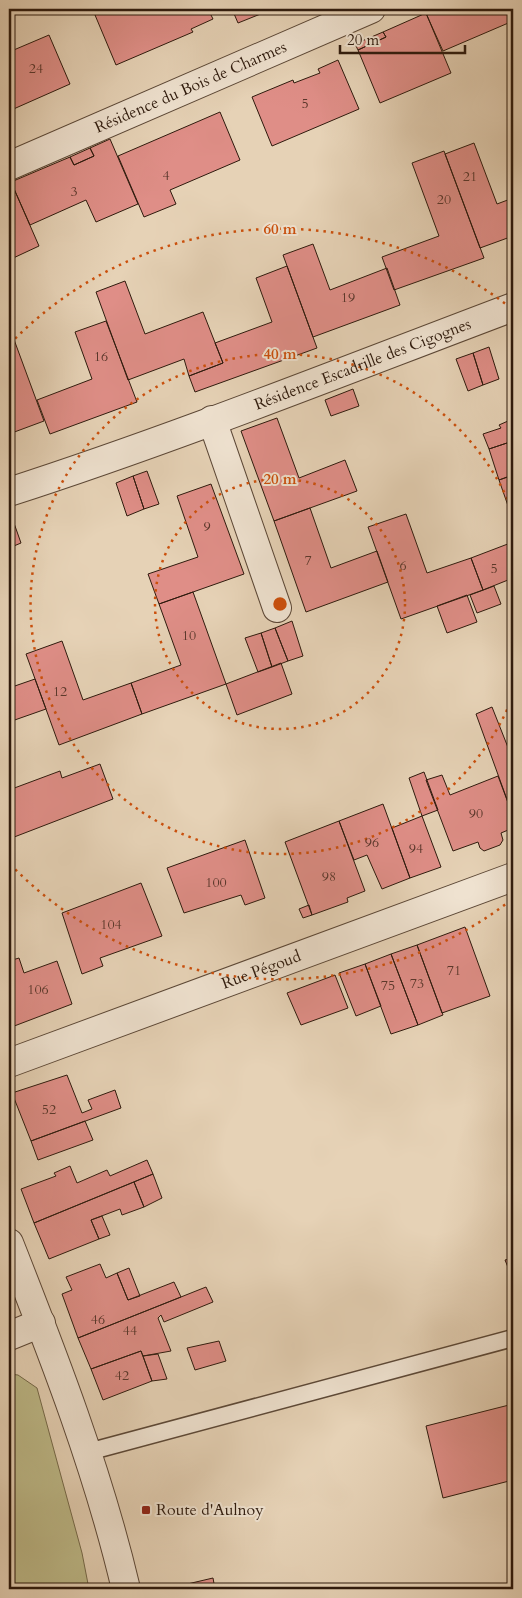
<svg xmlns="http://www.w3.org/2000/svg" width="522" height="1598" font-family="Cardo,serif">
  <rect width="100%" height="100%" fill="#e6d2b6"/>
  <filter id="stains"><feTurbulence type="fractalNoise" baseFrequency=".004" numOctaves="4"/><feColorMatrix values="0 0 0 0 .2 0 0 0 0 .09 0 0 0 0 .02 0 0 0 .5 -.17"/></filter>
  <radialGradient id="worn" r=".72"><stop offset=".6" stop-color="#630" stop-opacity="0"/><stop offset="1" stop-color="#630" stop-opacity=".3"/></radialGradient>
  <path fill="#bdb988" stroke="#766a4a" d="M9 1374 18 1375 37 1388 82 1553 89 1589H9Z"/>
  <path fill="#df8e87" stroke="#2e1a0d" d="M110 9H208L213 19 191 29 193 32 116 65 95 15Z
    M232 9H273L238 23Z
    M424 9H513V21L443 51Z
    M426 13 451 73 380 103 358 50 386 37 383 32Z
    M383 32 386 37 358 50 355 44Z
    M49 35 70 84 9 111V52Z
    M338 60 359 109 272 146 252 97 293 80 294 83 320 73 318 69Z
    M220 112 240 160 170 190 176 204 144 217 118 156Z
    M110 139 138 204 96 222 86 200 30 225 11 182 70 157 74 165 94 156 90 148Z
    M474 143 497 204 513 198V236L480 248 445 154Z
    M90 148 94 156 74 165 70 157Z
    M444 151 484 258 394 290 382 257 439 236 412 163Z
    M11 182 39 246 9 260V183Z
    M313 244 330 290 387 268 400 305 313 337 283 255Z
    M287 266 317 348 195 392 189 376 223 363 215 343 272 322 256 278Z
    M125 281 145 334 203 312 223 363 189 376 184 359 128 380 96 292Z
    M106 321 137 402 50 434 37 400 92 379 75 332Z
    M9 326 44 421 9 434Z
    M489 347 499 379 483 385 473 353Z
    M473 353 483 385 468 391 456 359Z
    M353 389 359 406 331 416 325 400Z
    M277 418 299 478 345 460 357 491 274 521 241 431Z
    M508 421 509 425 513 423V441L489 449 483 434 501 428 499 425Z
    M513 441V475L499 480 489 449Z
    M147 471 159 504 144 509 133 476Z
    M513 475V520L499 480Z
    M133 476 144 509 127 516 116 483Z
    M211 484 244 574 159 604 148 574 198 557 177 496Z
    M310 508 331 568 377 551 388 582 306 612 274 521Z
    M9 510 15 526 9 529Z
    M406 514 427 573 471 558 483 590 401 619 368 527Z
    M15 526 21 543 9 548V529Z
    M513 542V578L483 590 471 558Z
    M494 586 501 604 477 613 470 595Z
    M193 592 226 684 142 714 131 683 181 665 159 604Z
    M467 595 477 622 447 633 437 606Z
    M292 621 303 656 288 661 275 628Z
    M275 628 288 661 272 667 261 633Z
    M261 633 272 667 258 672 245 638Z
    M62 641 83 700 131 683 142 714 59 745 26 654Z
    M281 663 292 694 237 715 226 684Z
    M35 679 46 709 9 722V688Z
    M492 707 511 755 513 754V816L476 714Z
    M100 764 113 799 9 839V790L60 771 62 778Z
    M424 772 438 810 422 816 409 778Z
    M442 775 450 795 498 776 513 816V828L501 833 503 840 500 845 484 851 480 848 478 842 453 851 426 780Z
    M383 804 410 878 382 889 367 855 354 860 339 821Z
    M422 816 441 867 410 878 392 828Z
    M339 821 365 891 347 898 348 902 312 915 285 842Z
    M245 840 265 898 245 905 241 895 184 913 167 868Z
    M141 883 162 936 100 958 103 966 82 974 62 913Z
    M309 905 312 915 303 918 299 909Z
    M465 927 490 996 442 1013 417 945Z
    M417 945 443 1015 418 1025 391 954Z
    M391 954 418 1025 391 1034 365 964Z
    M19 958 24 973 57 961 72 1004 9 1028V961Z
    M365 964 381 1006 356 1016 339 973Z
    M335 975 348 1008 301 1025 287 993Z
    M67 1075 82 1113 92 1109 88 1100 115 1090 121 1108 31 1141 12 1093Z
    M85 1121 93 1140 38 1160 31 1141Z
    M147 1160 153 1174 34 1223 21 1189 56 1176 54 1173 70 1166 77 1183 107 1170 110 1176Z
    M153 1174 162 1198 144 1207 134 1182Z
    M134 1182 144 1207 122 1215 120 1209 91 1220 99 1239 49 1259 34 1223Z
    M102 1216 110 1235 99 1239 91 1220Z
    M513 1258V1277H512L505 1260Z
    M100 1264 106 1278 117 1273 128 1300 174 1282 181 1297 78 1338 62 1294 72 1290 66 1277Z
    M129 1268 140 1296 128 1300 117 1273Z
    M206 1287 213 1302 164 1322 161 1315 158 1318 171 1351 143 1356 141 1351 91 1369 78 1338Z
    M219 1341 226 1361 195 1370 187 1348Z
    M141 1351 152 1381 103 1400 91 1369Z
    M158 1354 167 1379 152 1381 143 1356Z
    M513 1404V1480L443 1498 426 1426Z
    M213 1578 215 1589H166Z"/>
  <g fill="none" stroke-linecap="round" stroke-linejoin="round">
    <defs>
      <path id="service" d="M88 1452 513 1338"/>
      <g id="minor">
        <path id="s1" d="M9 166 371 9"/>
        <path d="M212 420 277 608"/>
        <path id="s2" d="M9 492C179 437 346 370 513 307"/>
        <path id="s3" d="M9 1063 513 877"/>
        <path d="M9 1336 41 1323"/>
      </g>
      <path id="tertiary" d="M9 1243C54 1357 98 1470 126 1589"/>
    </defs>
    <use href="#service" stroke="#5c4837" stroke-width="19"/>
    <use href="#minor" stroke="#5c4837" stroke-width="30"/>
    <use href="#tertiary" stroke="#5c4837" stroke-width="30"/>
    <use href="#service" stroke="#efe2d0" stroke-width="16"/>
    <use href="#minor" stroke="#efe2d0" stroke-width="28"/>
    <use href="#tertiary" stroke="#efe2d0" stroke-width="28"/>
  </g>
  <g fill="none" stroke="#cc500c" stroke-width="2.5" stroke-dasharray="2.5 5">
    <circle cx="280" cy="604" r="125"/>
    <path d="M513 696A250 250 0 1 1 513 512"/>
    <path d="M511 900A375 375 0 0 1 10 864M10 344A375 375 0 0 1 511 308"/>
  </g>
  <rect fill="#8f2418" stroke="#efe2d0" stroke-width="2" x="141" y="1505" width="10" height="10" rx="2.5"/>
  <g text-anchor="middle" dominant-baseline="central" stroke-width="4" stroke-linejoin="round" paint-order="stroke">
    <g font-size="14" fill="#5a372c">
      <text x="36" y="68">24</text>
      <text x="305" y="103">5</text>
      <text x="166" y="175">4</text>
      <text x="470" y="176">21</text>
      <text x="74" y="191">3</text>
      <text x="444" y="199">20</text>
      <text x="348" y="297">19</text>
      <text x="101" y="356">16</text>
      <text x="207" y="526">9</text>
      <text x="308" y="560">7</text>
      <text x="403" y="565">6</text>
      <text x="494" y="568">5</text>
      <text x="189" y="635">10</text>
      <text x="60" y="691">12</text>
      <text x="476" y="813">90</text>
      <text x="372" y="842">96</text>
      <text x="416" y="848">94</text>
      <text x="329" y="876">98</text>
      <text x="216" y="882">100</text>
      <text x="111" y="924">104</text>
      <text x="454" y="970">71</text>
      <text x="417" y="983">73</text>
      <text x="388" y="985">75</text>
      <text x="38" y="989">106</text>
      <text x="49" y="1109">52</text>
      <text x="98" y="1319">46</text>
      <text x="130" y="1330">44</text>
      <text x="122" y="1375">42</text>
    </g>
    <g font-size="16" fill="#2e1a0d" stroke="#efe2d0">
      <text stroke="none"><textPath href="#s1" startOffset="198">Résidence du Bois de Charmes</textPath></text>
      <text stroke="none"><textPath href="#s2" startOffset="376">Résidence Escadrille des Cigognes</textPath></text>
      <text stroke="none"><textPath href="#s3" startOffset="269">Rue Pégoud</textPath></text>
    </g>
    <g font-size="16" fill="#2e1a0d" stroke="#efe2d0" text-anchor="start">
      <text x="156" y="1510">Route d'Aulnoy</text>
    </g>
  </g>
  <circle cx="280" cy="604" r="8" fill="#cc500c" stroke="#efe2d0" stroke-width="2.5"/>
  <g font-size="15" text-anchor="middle" font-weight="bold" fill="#cc500c" stroke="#efe2d0" stroke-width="4" stroke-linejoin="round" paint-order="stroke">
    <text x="280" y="234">60 m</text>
    <text x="280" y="359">40 m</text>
    <text x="280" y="484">20 m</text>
  </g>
  <rect width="522" height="1598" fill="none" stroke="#e6d2b6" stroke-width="30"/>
  <rect x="10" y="10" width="502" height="1578" fill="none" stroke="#2e1a0d" stroke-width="2.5"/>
  <rect x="15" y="15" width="492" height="1568" fill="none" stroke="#2e1a0d"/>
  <path d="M340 45v8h125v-8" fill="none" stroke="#2e1a0d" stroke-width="2.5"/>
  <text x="347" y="45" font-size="15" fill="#2e1a0d" stroke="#efe2d0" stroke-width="4" paint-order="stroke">20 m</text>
  <rect width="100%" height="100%" filter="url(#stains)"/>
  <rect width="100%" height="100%" fill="url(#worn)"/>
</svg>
